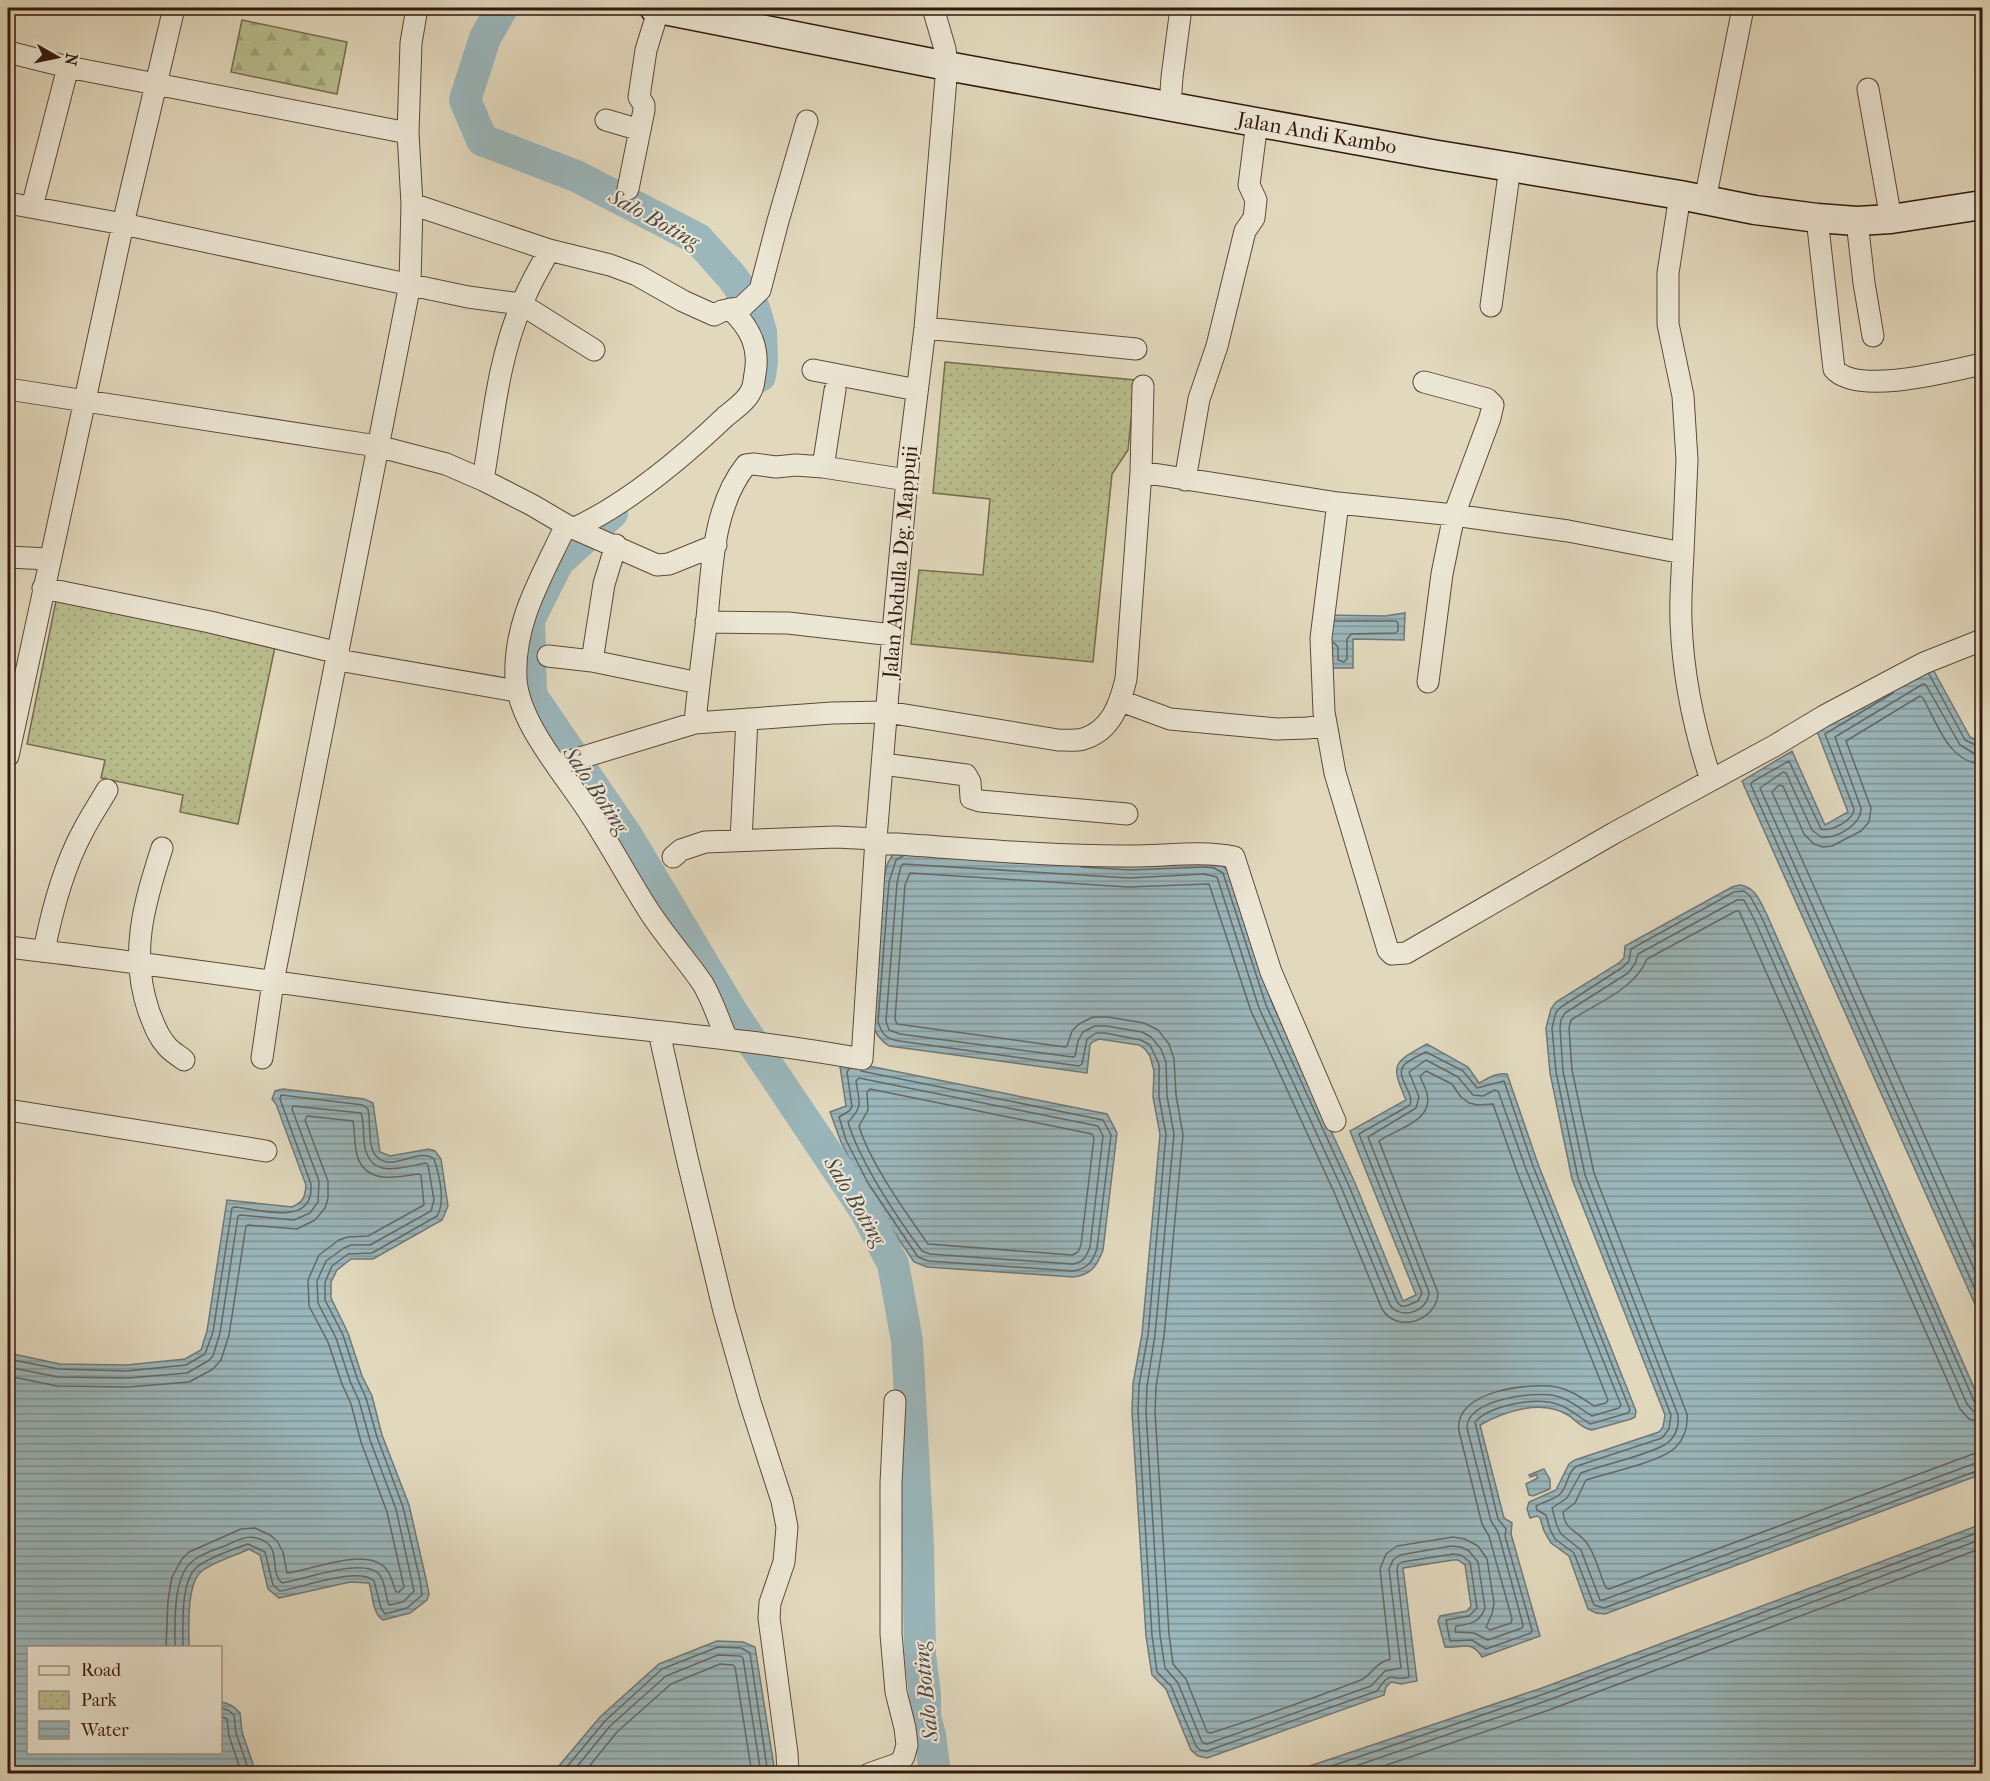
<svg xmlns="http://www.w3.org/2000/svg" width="1990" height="1781" font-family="'IM FELL French Canon',serif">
  <defs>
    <pattern id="forest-firs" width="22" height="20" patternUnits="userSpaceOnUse" patternTransform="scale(1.5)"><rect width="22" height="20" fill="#b9be8d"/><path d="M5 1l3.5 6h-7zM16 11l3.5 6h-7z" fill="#a0a378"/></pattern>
    <pattern id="park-dots" width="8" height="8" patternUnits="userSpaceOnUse" patternTransform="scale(1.5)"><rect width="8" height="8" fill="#b9be8d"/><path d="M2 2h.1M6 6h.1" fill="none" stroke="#a0a378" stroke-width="1.8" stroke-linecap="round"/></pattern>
    <pattern id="water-rules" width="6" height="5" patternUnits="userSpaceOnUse" patternTransform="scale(1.5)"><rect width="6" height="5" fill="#9ab7bc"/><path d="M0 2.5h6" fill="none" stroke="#7e9497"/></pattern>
  </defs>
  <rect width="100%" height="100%" fill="#e2d9bd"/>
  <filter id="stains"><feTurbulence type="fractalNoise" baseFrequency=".00333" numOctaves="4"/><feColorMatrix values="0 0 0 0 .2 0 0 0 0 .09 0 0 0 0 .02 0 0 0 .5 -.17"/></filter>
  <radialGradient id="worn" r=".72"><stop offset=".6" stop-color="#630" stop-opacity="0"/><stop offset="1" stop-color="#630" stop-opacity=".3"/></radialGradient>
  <path fill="url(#forest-firs)" stroke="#756c4c" stroke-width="1.5" d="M242 20 347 42 337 94 231 72Z"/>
  <path fill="url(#park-dots)" stroke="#756c4c" stroke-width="1.5" d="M945 362 1135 380 1128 450 1112 474 1093 662 911 644 919 570 983 575 990 499 933 493Z
    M57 596 276 642 238 824 180 812 183 795 101 778 105 760 27 744Z"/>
  <path fill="url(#water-rules)" stroke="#707876" stroke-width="1.5" d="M1405 613 1404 640 1353 639V668H1332V648L1325 647 1326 615 1385 616Z
    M1930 664 1970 737 1982 743V1320L1742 781 1792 751 1825 825 1848 812 1817 731Z
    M896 853 1216 862C1225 866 1228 870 1232 880L1272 1003 1355 1183 1403 1301 1416 1295 1350 1131 1406 1100C1390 1063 1393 1063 1427 1044L1468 1067 1479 1083C1487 1079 1497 1072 1507 1074L1538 1164 1636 1411 1635 1417 1631 1419 1592 1430C1582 1429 1576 1420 1568 1415 1541 1399 1505 1411 1480 1425L1504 1518 1512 1523 1511 1534 1540 1636 1482 1657C1471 1639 1462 1649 1445 1647L1438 1621 1440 1616 1467 1611 1471 1606 1465 1565 1458 1560H1453L1403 1568 1417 1681 1401 1684 1391 1682 1386 1687 1384 1695 1207 1758 1198 1756 1191 1750 1166 1689 1152 1675 1146 1636 1132 1412 1133 1384 1142 1334 1160 1134 1153 1097 1154 1071 1150 1056 1145 1049 1139 1045 1099 1039 1092 1042 1090 1045 1087 1073 889 1046C879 1039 876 1034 872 1023L883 881C886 871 887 858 896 853Z
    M1740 885C1756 887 1760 902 1767 915L1982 1406V1474L1605 1614 1596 1613 1588 1609 1569 1556 1551 1543 1544 1531 1540 1518 1537 1516 1530 1518 1527 1509 1529 1502 1556 1490 1569 1464 1575 1460 1659 1432 1663 1427 1665 1415 1572 1179 1550 1073 1546 1028 1551 1009 1556 1002 1619 963 1624 958 1625 946 1732 887Z
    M839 1060 1107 1114 1117 1133 1103 1250C1097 1266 1091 1275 1073 1277L927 1267 914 1262 863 1186 841 1142 830 1112 846 1106Z
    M283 1089 364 1099 373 1103 380 1152 390 1156 429 1149 435 1151 441 1159 448 1206 442 1220 373 1259H351L337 1270 331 1282V1298L348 1333 362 1376 372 1396 382 1435 409 1505 426 1579 429 1594 427 1600 410 1613 383 1620C372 1613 373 1595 369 1583L350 1582 279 1598 268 1589 260 1555 249 1549C235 1556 215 1561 202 1571 186 1583 189 1629 189 1647L28 1648V1752H220L221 1702C229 1703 234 1706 240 1713L242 1732 256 1773H8V1353L60 1364 127 1365 185 1359 201 1350 207 1331 227 1200 292 1207C303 1202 305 1198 306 1185L276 1104 272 1099 275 1091Z
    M1544 1469 1550 1480V1489L1533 1496 1529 1495 1526 1484 1538 1478 1536 1475 1530 1477 1529 1475Z
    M1982 1524V1773H1289L1542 1688Z
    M717 1641 743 1642 755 1647 775 1773H553L600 1717 659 1664Z"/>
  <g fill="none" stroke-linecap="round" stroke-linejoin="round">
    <path stroke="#666864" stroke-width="1.5" d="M1333 642 1338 647V660L1344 662 1347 659V639L1351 634 1395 633 1398 631V623L1396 621H1335
      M1929 674 1965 740 1982 748
      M1893 693 1825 734 1854 809C1854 820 1831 832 1821 829L1789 761 1752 782 1751 785 1982 1305
      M1982 755 1975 754 1960 745 1926 685 1923 684 1835 737 1861 808C1862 825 1836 839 1821 837L1812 830 1786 773 1783 772 1760 788 1982 1287
      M1982 764C1949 763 1937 723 1923 698L1920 696 1846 741 1871 808 1869 822 1861 831 1832 846 1823 847 1814 844 1804 834 1783 786 1779 785 1772 792 1982 1265
      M903 856 896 860 889 882 878 1022C882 1034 886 1039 899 1041L1079 1066 1082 1064 1087 1039 1096 1033H1105L1141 1040 1150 1045 1159 1064V1097L1166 1134 1148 1335 1139 1385 1138 1411 1152 1635 1157 1672 1171 1686 1196 1746 1200 1750 1207 1751 1377 1691C1392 1667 1392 1683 1409 1677L1397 1570 1398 1565 1402 1562 1453 1554 1461 1555 1470 1562 1477 1608 1469 1616 1446 1620 1450 1641 1472 1640 1486 1649 1531 1633 1532 1630 1505 1536 1506 1529 1498 1519 1475 1422C1490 1405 1536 1397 1557 1404 1570 1408 1579 1417 1590 1424L1628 1413 1630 1410 1533 1166 1504 1081 1477 1088 1463 1071 1426 1052C1420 1055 1411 1059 1405 1064 1393 1076 1415 1092 1410 1105L1359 1134 1422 1293 1418 1301 1406 1306H1401L1397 1302 1349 1186 1266 1005 1223 873 1214 868 1205 867 1130 870 1081 867
      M903 864 1129 878 1204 874 1217 877 1259 1008 1342 1189 1390 1305C1401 1321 1429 1311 1429 1292L1368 1137 1416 1108 1419 1097 1409 1072 1426 1060 1458 1077 1473 1095 1483 1096 1495 1090 1498 1091 1526 1169 1621 1405 1619 1408 1592 1416C1580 1409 1570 1399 1556 1396 1535 1391 1466 1399 1467 1428L1491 1521 1498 1532 1523 1625 1522 1628 1488 1640 1474 1633 1455 1632 1456 1626C1469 1624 1480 1623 1485 1608L1478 1562 1469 1551 1461 1547 1451 1546 1400 1555 1393 1560 1389 1569 1401 1668 1385 1671 1371 1686 1207 1744 1202 1742 1178 1683 1165 1668 1160 1635 1146 1412 1147 1386 1155 1335 1174 1134 1167 1096 1166 1062 1161 1049 1151 1037 1142 1032 1106 1026H1095L1083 1032 1078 1041 1075 1056 1073 1057 900 1034 889 1030 886 1021 897 883 901 866Z
      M910 873 1128 887 1209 884 1251 1011 1334 1192 1382 1309C1397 1334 1437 1321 1438 1293L1379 1141C1396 1129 1434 1121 1427 1094 1426 1088 1422 1082 1420 1076L1426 1071 1452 1084 1461 1097 1469 1103 1478 1105 1493 1104 1517 1172 1608 1400 1606 1403 1594 1406C1582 1398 1571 1390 1557 1387 1529 1382 1453 1391 1459 1431L1482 1524 1489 1536 1512 1619 1511 1623 1490 1630 1486 1627 1492 1614 1494 1603 1487 1559 1478 1546 1465 1539 1453 1537 1397 1546 1386 1554 1380 1569 1390 1659C1373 1664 1371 1676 1361 1680 1311 1699 1261 1717 1211 1733L1207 1732 1186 1679 1173 1664 1169 1634 1155 1412 1156 1387 1164 1336 1183 1135 1176 1095 1174 1059 1169 1044 1158 1030 1144 1023 1108 1017H1093L1079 1024 1072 1031 1067 1046 1065 1047 897 1024 895 1019 905 885Z
      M849 1069 847 1072 852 1107 849 1111 839 1117 846 1140 868 1183 918 1257 928 1261 1073 1271C1087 1269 1093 1262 1097 1248L1111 1135 1103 1120 861 1071
      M859 1078 1098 1126 1103 1136 1090 1247C1086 1257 1084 1262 1073 1264L930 1254 922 1251C897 1218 860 1162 848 1122 864 1106 859 1102 856 1081Z
      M870 1089 1092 1134 1094 1138 1081 1245 1078 1252 1072 1255 928 1244C906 1213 869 1161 859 1126L868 1110 867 1092Z
      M8 1359 59 1369 127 1371 186 1365 205 1354 213 1332 232 1208 235 1207C263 1210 314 1227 311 1184L280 1099 281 1095 363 1105 368 1109C371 1122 367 1145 376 1156 391 1174 419 1146 434 1159 439 1174 446 1202 437 1216L372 1253 348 1254 332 1266 325 1282V1300L343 1335 357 1378 366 1398 377 1437 403 1507 420 1580 422 1595 407 1608 385 1614 381 1608 374 1581C358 1566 302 1588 280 1591L273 1585 265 1552 248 1544C236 1548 206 1559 197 1567 180 1581 183 1627 183 1648
      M8 1367 58 1377 128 1378 187 1373 208 1361 213 1356 220 1333 238 1216 241 1215 294 1220 310 1213 318 1202 319 1181 292 1109 293 1106 361 1113C364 1121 363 1132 364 1141 368 1180 398 1168 426 1163L428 1165 434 1200 431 1211 370 1245H351L344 1248 326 1261 317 1281 318 1303 336 1338 350 1381 359 1401 370 1440 396 1509 414 1591 403 1602 389 1605C385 1596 386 1582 379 1574 363 1557 303 1580 282 1583 270 1573 280 1552 266 1542 251 1533 242 1538 227 1545 217 1549 203 1553 194 1560 172 1575 175 1624 175 1648
      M8 1376 57 1386 128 1387 189 1382 213 1369 221 1360 229 1335 246 1226 248 1225 297 1229 315 1220 325 1208 328 1198V1181L305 1120 307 1116 353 1121C355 1132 354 1144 357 1155 365 1184 395 1178 418 1174L421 1175 424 1205 368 1236 348 1237 339 1240 319 1255 308 1280 309 1306 328 1342 342 1384 351 1404 361 1442 387 1512 404 1587 399 1592H396C393 1585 392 1577 387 1570 368 1545 313 1570 287 1573L283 1552 277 1541 270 1535 255 1528 241 1529 189 1552 182 1559 172 1577 168 1600 166 1648
      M1982 1406 1977 1405 1974 1401 1762 918 1750 896 1744 891 1734 892 1631 949 1629 961 1623 967 1561 1007 1556 1012 1552 1028 1556 1072 1578 1178 1671 1415 1669 1429 1662 1438 1577 1466C1566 1472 1569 1487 1559 1495 1553 1500 1543 1502 1536 1506L1537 1510 1546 1515 1550 1529 1555 1539 1574 1553 1594 1605 1604 1608 1982 1469
      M1982 1413 1973 1411 1967 1404 1755 921 1744 900H1737L1638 954 1635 964 1628 973 1565 1013 1561 1020 1560 1028 1563 1071 1585 1175 1678 1415C1679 1426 1676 1437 1666 1444 1649 1455 1602 1465 1581 1473L1567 1498 1552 1508 1557 1526 1561 1534 1581 1550 1600 1600H1603L1976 1463 1982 1462
      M1982 1422 1969 1419 1960 1409 1739 911H1736L1647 959C1635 989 1597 1003 1571 1020L1569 1028 1572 1070 1594 1173 1687 1414C1688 1427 1685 1438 1675 1448 1660 1462 1607 1473 1586 1480L1575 1503 1563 1512C1565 1531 1576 1529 1586 1542 1596 1554 1599 1574 1606 1588L1609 1589 1973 1454 1982 1453
      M220 1708 228 1710 234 1715 236 1733 250 1774
      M220 1716 227 1719 229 1736 242 1774
      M561 1774 605 1721 662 1669 718 1647 741 1648 750 1653 768 1774
      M571 1774 610 1726 666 1676 718 1655 740 1656 743 1658 761 1774
      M583 1774 617 1732 671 1684 720 1664 733 1665 735 1667 752 1774
      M1308 1774 1544 1694 1982 1531
      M1332 1774 1546 1701 1982 1539
      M1360 1774 1549 1710 1982 1548"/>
    <path stroke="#9ab7bc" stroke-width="32" d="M502 8 485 38 465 100 482 140 576 176 698 239 732 277 754 308 761 332 762 361 760 376
      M612 513 558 562 529 620 531 695 627 836 732 1012 865 1210 893 1264 907 1341 918 1546 920 1655 925 1695V1716L930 1735 935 1774"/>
    <defs>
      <path id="street" d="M8 52 68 67
        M1868 89 1891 219
        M1170 106 1172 77 1181 8
        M606 120 640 130
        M628 189 644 110V105L639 97 646 50 659 8
        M1680 195 1668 273V324L1683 396 1687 460 1683 553 1568 531 1454 515 1338 503 1321 638 1324 712 1335 773 1388 950 1392 954 1406 953 1614 833 1774 746 1824 716 1924 663 1982 640
        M1705 200 1743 8
        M8 203 123 224 468 297 521 304 594 350
        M412 204 549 250 610 265 637 275 683 301 714 315 722 311 742 307 760 290 778 221 807 121
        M32 207 68 67 408 133
        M1817 218 1834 369C1857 396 1950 371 1982 364
        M1857 221 1864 283 1873 336
        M1491 306 1510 167
        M925 328 1136 349
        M813 370 917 390
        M1424 382 1487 399 1493 405 1490 418 1454 515 1442 574 1428 682
        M8 389 377 446 446 464 483 480C493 421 498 359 522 304 529 285 540 268 549 250
        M823 467 907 480
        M1141 472 1143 386
        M483 480 532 505 566 525 657 565 669 564 716 545
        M1185 480 1199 399 1217 346 1245 231 1254 218 1256 200 1249 185 1257 122
        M566 525C543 575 513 621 516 679 519 725 568 778 592 817 612 848 629 880 649 911 665 936 686 959 703 984 713 1001 719 1021 727 1039
        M575 528C628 503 683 457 725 417 733 410 746 402 751 391 754 386 754 379 755 374 760 347 750 327 730 309
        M1683 553C1682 576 1680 599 1681 622 1683 675 1694 729 1711 780
        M8 557 49 559
        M43 588 210 622 339 653
        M706 622 788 623 893 635
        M548 656 592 661 699 683
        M338 660 517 691
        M592 661 604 584 616 545
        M1121 701 1170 719 1277 729 1307 728 1326 726
        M695 723C698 688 703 653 707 618 712 568 713 506 746 465L754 464 776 467 796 465 823 467 835 390
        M8 756 123 224 174 8
        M883 764 966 775 970 782 971 798 980 801 1127 814
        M557 765 695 723 832 713 887 712 1058 740C1066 740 1075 741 1083 739 1111 731 1120 704 1126 679L1141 472 1338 503
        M741 840 747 719
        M875 844H897C972 849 1048 856 1123 856 1160 857 1198 850 1234 857L1271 972 1335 1121
        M162 848C144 904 129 954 149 1012 154 1024 157 1035 166 1045 170 1051 178 1055 184 1060
        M673 857 681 850 705 842 836 837 876 839
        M8 947C177 966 346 993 516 1015 631 1030 747 1038 862 1059L876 839 893 632 909 458 925 328 947 66 945 49 933 8
        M44 951C52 910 63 868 83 831 90 817 99 804 107 790
        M659 1032 687 1158 724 1311 750 1402 782 1501 787 1527 784 1562 770 1603 769 1618 787 1753 788 1774
        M262 1058 273 982 410 284 412 204 408 133 411 43 417 8
        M8 1110 266 1151
        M869 1774 900 1763 904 1756 907 1745 905 1728 896 1692 891 1634V1483L895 1401"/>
      <path id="secondary" d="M654 8 947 66 1432 154 1680 195 1755 210 1817 218 1857 221 1891 219 1982 205"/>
    </defs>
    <use href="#street" stroke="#5d4938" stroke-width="23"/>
    <use href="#secondary" stroke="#31190c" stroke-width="31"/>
    <use href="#street" stroke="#ece6d4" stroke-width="21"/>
    <use href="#secondary" stroke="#ece6d4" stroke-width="28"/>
  </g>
  <g text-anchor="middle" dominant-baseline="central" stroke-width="4.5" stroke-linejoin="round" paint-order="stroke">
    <g font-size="21" fill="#31190c" stroke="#ece6d4">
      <text transform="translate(1317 133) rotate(10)">Jalan Andi Kambo</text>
      <text transform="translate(900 562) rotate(-85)">Jalan Abdulla Dg. Mappuji</text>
    </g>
    <g font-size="22" font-style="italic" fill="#504841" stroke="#ece6d4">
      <text transform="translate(654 219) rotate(29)">Salo Boting</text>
      <text transform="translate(596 790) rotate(56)">Salo Boting</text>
      <text transform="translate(855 1201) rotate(59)">Salo Boting</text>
      <text transform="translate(926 1692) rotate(-96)">Salo Boting</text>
    </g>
  </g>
  <rect width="1990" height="1781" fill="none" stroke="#e2d9bd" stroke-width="30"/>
  <rect x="9" y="9" width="1972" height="1763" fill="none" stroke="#31190c" stroke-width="3"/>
  <rect x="15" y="15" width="1960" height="1751" fill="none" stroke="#31190c" stroke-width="1.5"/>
  <rect x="27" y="1646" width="195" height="108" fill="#ece6d4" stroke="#a19484" stroke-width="1.5"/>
  <rect x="39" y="1666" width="30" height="9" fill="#ece6d4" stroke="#a19484" stroke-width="1.5"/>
  <text x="81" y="1676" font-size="18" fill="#31190c">Road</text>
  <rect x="39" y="1691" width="30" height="18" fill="url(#park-dots)" stroke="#a19484" stroke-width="1.5"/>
  <text x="81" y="1706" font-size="18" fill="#31190c">Park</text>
  <rect x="39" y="1721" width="30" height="18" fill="url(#water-rules)" stroke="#a19484" stroke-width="1.5"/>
  <text x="81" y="1736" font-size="18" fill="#31190c">Water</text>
  <g transform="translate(57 57) rotate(99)" stroke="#ece6d4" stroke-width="4.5" paint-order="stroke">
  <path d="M0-4.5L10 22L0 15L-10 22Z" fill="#31190c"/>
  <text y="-9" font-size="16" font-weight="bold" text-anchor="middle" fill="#31190c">N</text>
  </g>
  <rect width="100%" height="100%" filter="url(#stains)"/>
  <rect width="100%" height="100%" fill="url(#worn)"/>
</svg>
